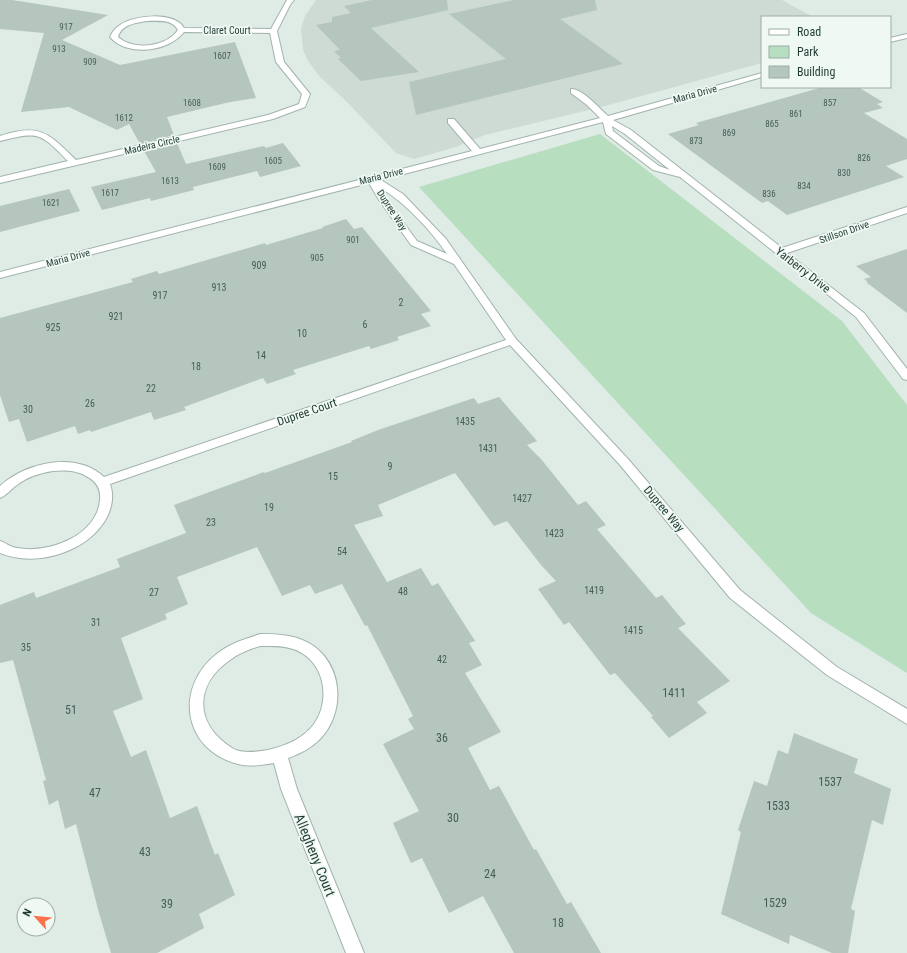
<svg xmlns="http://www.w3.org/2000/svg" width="907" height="953" font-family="'Roboto Condensed',sans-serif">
  <rect width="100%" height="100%" fill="#dfebe5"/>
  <path fill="#cddbd4" d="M316 0H782L813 17H762V63L605 106 485 135 456 147 414 159 396 153 345 100 320 77 308 61 303 50 301 29 305 16Z"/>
  <path fill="#b6debf" d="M600 134 842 321 907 405V673L811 613 419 187Z"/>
  <path fill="#b4c6be" d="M0 0H12L108 15 62 40 120 65 235 42 256 98 230 102 167 117 174 135 140 144 129 124 117 130 69 107 21 112 44 33 0 29Z
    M372 0H447L448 10 371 28 419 72 361 81 338 59 341 58 334 51 340 50 316 25 332 22V17L351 13 344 6Z
    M514 0H595L597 10 560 19 623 64 416 115 409 82 506 59 449 14Z
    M823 87H858L883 102 877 104 883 108 864 113 907 139V159L886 166 904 177 787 215 768 201 762 203 668 134 699 125 696 123Z
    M177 143 186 164 264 146 266 148 283 143 301 166 260 177 257 171 193 187 194 190 151 201 150 198 102 210 91 187 156 172 144 151Z
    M69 189 80 211 0 232V206Z
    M346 219 354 229 362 227 431 311 421 314 431 326 397 337 399 340 371 349 369 346 293 370 296 374 267 384 263 378 184 407 186 410 154 420 151 412 91 432 90 430 78 434 75 426 27 442 19 419 9 422 0 395V318L133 282 131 279 157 271 159 274 265 243 266 245 323 228 322 227Z
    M907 249V313L866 282H868L864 279 871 277 856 266Z
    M499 397 537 441 527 445 541 459 578 505 586 501 606 525 597 529 656 598 662 595 686 624 678 628 730 681 697 702 707 713 669 738 651 717 653 716 615 673 610 675 569 622 564 625 538 589 556 581 541 565 507 521 494 526 455 473 378 505 383 516 354 525 387 582 421 568 432 586 438 583 475 641 469 643 482 665 465 673 501 732 468 748 490 790 499 786 534 850 536 849 567 904 571 902 601 953H514L483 896 449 913 422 858 411 863 393 823 419 811 383 744 414 729 408 719 413 716 367 625 365 626 342 584 315 594 310 585 282 596 257 547 177 577 188 604 165 614 167 619 121 638 143 699 113 711 131 757 146 750 170 818 197 806 215 855 218 853 235 895 199 914 204 928 157 953H111L99 913 76 824 65 829 58 800 49 805 43 781 46 780 13 660 0 663V605L34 592 36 598 120 567 117 559 186 533 174 505 264 472 265 473 352 442 351 441 378 430 474 398 478 404Z
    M794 733 858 759 854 773 891 789 883 825 872 820 851 909 855 911 848 953H832L790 935 789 944 721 914 741 832 738 830 754 781 767 786 778 750 788 754Z"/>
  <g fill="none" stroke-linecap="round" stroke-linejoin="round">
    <defs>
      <path id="minor" d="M287 0H294L290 5 277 31 284 62 310 94 305 107 273 119 0 183V177L68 161C40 133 40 131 0 141V136C41 123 48 133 76 160L268 115 299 104 302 94 276 62 270 33 184 32C169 52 127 57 110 37 112 32 115 28 120 25 134 15 174 11 184 28L271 29ZM147 21C158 21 172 19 178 30 166 47 134 51 118 37 122 24 136 23 147 21Z
        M907 34V38L890 42V38Z
        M762 73V77L613 120 631 130 782 248 907 207V213L787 253 864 313 907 369V380L903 379 856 317 680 177 653 170 606 134 603 122 381 180 403 194 446 239 516 339 628 459 740 590 837 667 907 709V724L827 675 730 598 620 465 510 345 110 484C114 495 112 507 107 517 89 552 36 568 0 553V541C6 543 10 547 17 548 48 554 97 536 100 500 101 488 96 481 86 476 76 470 64 470 53 471 40 473 27 477 17 485 11 489 7 495 0 498V486C27 462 76 451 104 477L506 340 454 264 411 245 379 200 369 183 0 278V272L472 151 448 123V119H454L480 149 600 118 587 105 571 93V89C582 88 600 109 608 116ZM612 126 625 134 670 170 659 166 613 131ZM381 188C406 204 430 229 447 254L417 241 387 200Z
        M260 634C279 634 299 635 315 647 344 670 344 714 320 739 311 748 300 754 288 758L297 789 364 953H346L281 789 274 763C262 765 250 767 238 764 182 750 174 686 218 653 230 643 246 639 260 634ZM260 646C271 646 282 645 293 649 324 659 332 699 314 724 303 739 285 746 268 750 257 752 242 754 232 748 194 724 194 685 230 660 239 653 250 649 260 646Z"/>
    </defs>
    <use href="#minor" stroke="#a2b3ac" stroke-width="2"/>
    <use href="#minor" fill="#fff" fill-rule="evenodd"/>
  </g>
  <g text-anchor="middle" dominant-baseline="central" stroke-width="3.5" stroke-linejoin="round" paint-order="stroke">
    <g font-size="9" fill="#445e56">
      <text x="66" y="27">917</text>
      <text x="59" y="49">913</text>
      <text x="222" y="56">1607</text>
      <text x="90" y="62">909</text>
      <text x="192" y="103">1608</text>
      <text x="830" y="103">857</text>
      <text x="796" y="114">861</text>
      <text x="124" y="118">1612</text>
      <text x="772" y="124">865</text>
      <text x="729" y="133">869</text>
      <text x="696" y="141">873</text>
      <text x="864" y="158">826</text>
      <text x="273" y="161">1605</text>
      <text x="217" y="167">1609</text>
      <text x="844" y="173">830</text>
      <text x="170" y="181">1613</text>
      <text x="804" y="186">834</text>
      <text x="110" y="193">1617</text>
      <text x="769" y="194">836</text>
      <text x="51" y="203">1621</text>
      <text x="353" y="240">901</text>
      <text x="317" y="258">905</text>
    </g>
    <g font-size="10" fill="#1f3c33" stroke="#eff8f3">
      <text x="227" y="30">Claret Court</text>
      <text transform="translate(695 94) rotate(-15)">Maria Drive</text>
      <text transform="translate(152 145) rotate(-13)">Madeira Circle</text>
      <text transform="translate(381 176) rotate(-14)">Maria Drive</text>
      <text transform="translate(392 210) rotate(57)">Dupree Way</text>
      <text transform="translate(844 232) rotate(-19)">Stillson Drive</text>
      <text transform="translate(68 258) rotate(-15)">Maria Drive</text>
    </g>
    <g font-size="10" fill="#445e56">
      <text x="259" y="265">909</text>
      <text x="219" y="287">913</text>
      <text x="160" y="295">917</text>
      <text x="401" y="302">2</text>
      <text x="116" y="316">921</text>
      <text x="365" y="324">6</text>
      <text x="53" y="327">925</text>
      <text x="302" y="333">10</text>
      <text x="261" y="355">14</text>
      <text x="196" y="366">18</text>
      <text x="151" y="388">22</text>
      <text x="90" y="403">26</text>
      <text x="28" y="409">30</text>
      <text x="465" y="421">1435</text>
      <text x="488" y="448">1431</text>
      <text x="390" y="466">9</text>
      <text x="333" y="476">15</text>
      <text x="522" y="498">1427</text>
      <text x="269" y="507">19</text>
      <text x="211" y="522">23</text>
      <text x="554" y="533">1423</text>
      <text x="342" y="551">54</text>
      <text x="594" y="590">1419</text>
      <text x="403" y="591">48</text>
      <text x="154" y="592">27</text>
      <text x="96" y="622">31</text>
      <text x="633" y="630">1415</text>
      <text x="26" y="647">35</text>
      <text x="442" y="659">42</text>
    </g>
    <g font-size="12" fill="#1f3c33" stroke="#eff8f3">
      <text transform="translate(803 270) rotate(38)">Yarberry Drive</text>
      <text transform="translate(307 412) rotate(-19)">Dupree Court</text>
      <text transform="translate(664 509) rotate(50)">Dupree Way</text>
    </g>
    <g font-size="12" fill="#445e56">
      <text x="674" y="693">1411</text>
      <text x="71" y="710">51</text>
      <text x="442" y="738">36</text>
      <text x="830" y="782">1537</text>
      <text x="95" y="793">47</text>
      <text x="778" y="806">1533</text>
      <text x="453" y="818">30</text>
      <text x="145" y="852">43</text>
      <text x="490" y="874">24</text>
      <text x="775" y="903">1529</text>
      <text x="167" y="904">39</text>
      <text x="558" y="923">18</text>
    </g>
    <g font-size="14" fill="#1f3c33" stroke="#eff8f3">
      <text transform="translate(315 855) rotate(68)">Allegheny Court</text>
    </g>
  </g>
  <rect x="761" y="16" width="130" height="72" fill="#eff8f3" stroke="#9cada6"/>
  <rect x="769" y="29" width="20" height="6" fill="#ffffff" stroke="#9cada6"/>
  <text x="797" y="36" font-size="12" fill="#1f3c33">Road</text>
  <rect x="769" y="46" width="20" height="12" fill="#b6debf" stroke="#9cada6"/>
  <text x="797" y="56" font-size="12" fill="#1f3c33">Park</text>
  <rect x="769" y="66" width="20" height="12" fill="#b4c6be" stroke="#9cada6"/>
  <text x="797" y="76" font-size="12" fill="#1f3c33">Building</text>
  <g transform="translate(36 917) rotate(297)"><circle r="19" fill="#eff8f3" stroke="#9cada6"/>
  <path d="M0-3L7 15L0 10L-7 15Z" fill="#fa714e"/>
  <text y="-6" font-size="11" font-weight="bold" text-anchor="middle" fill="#1f3c33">N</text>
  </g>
</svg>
